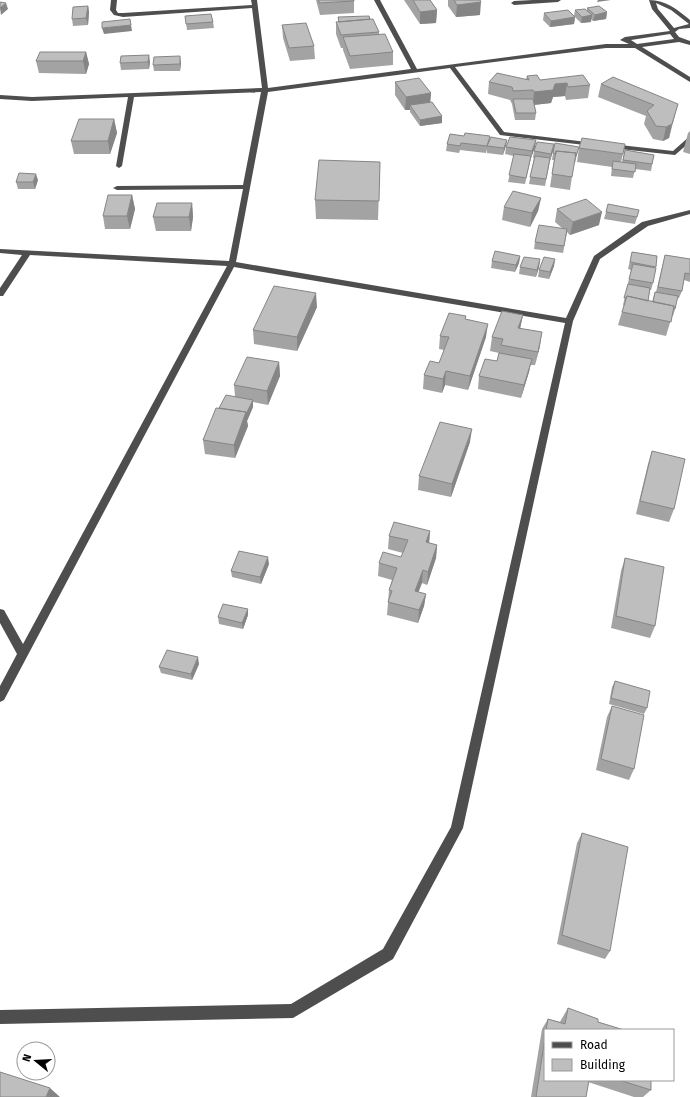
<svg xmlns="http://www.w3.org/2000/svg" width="690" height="1097" font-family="'Fira Sans',sans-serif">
  <rect width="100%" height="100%" fill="#fff"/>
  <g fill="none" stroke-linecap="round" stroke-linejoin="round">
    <path fill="#4e4e4e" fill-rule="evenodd" d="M111 0H117L116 10 118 13H123L252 5 251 0H257L268 88 411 69 374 0H380L417 69 606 44H629L620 40 625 37 670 31 652 9 649 0C666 0 678 10 690 20V28L679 29 675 32 679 37 690 41V45L679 42 642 47 690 77V82L635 48H606L455 67 504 132 595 143V145L593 146 500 135 450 68 268 92 236 262 566 318 594 256 642 222 690 210V214L648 226 600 259 573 321 463 828 393 959 293 1018 0 1024V1010L291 1004 383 949 451 827 565 323 234 267 4 700 0 702V686L17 654 0 623V609L4 610 23 644 227 266 30 255 3 296H0V288L22 255 0 253V249L229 261 243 189 117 190 113 188 117 186 243 185 261 92 134 97 122 166 119 168 116 166 128 97 32 101 0 99V95L32 97 262 88 252 8 123 17 114 15 110 10ZM656 3 671 10 689 24 674 28 658 9ZM670 34 674 39 637 44 631 40Z
      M533 0H561L558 2 514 5 511 3 514 1Z
      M690 136V142L675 155 611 148 608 146 611 144 673 151Z"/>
  </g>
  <path fill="#a3a3a3" d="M316 0H354V13L320 15Z
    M404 0H430L437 10 436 23 420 24Z
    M448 0H480V15L456 17 448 6Z
    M88 6 89 12 88 25 73 26 72 19Z
    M587 8 607 12 606 19 593 21 591 19V22L581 23 575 17 574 24 550 27 543 20 544 13 574 16 575 10H587Z
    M185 16 213 22 214 28 187 30Z
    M338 17 370 19 379 32V34L393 52V65L350 69 343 50V48H341L336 34V22H338Z
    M282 25 314 46 315 59 290 61 283 38Z
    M86 52 89 64 86 74 39 73 36 61Z
    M150 62 149 69 121 70 120 63Z
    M181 63 180 71H154L153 65Z
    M527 76 540 80 590 85 588 98 566 100 565 96 553 97 551 103 534 105 536 113 535 120H515L512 104 510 100 488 94 489 82 526 79Z
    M395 82 431 93 430 102 442 116V123L420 126 410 112V110H405L395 95Z
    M601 84 678 104 669 138 663 141 653 139 644 124 646 116 598 97Z
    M114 119 117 133 110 154H74L71 141Z
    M690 131V154L683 152 688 133Z
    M450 134 489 141 507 140 503 155 487 153V149L486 153 460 150 459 153 446 151 447 144Z
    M536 140 535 147 531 158 525 184 508 182 514 156 505 154 506 147Z
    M554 144 553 151 550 161 545 186 529 184 534 158H533L534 151Z
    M579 147 575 163H574L570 190 550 187 554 160H552L553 153Z
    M579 148 623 154 621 162H622L625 150 654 155 651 171 635 169 633 178 611 176 612 167 577 162Z
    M380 162 378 220 316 219 315 200Z
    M38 180 35 189H18L16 182Z
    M132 195 135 209 130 229H105L103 216Z
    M541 198 538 211 530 227 502 220 504 207Z
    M192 203 193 217 191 231H156L153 217Z
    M557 209 599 225 570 235 567 232 563 253 534 249 535 242 562 228 555 222Z
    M639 210 635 224 604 219 606 212Z
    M632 252 657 256 653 283 651 290H650L648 301 652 302 655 292H656L665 255 690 259V282L684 280 682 291 679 298H677L675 309 673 316H672L666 336 618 325 624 305H623L631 270 628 269Z
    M520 256 519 263 515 272 491 268 492 261Z
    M540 259 539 267 536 277 519 274 520 267Z
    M555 259 554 266 549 279 538 277 539 270Z
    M317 307 297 351 254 344 253 330Z
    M523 315 520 328 540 346 535 365H530L529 372 521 398 478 389 479 376 497 361 499 353 490 351 492 337Z
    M466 319 486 337 468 390 445 385 442 393 423 389 424 375 439 363 444 350 439 349 440 336Z
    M279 362 280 376 268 405 253 402V407L247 421 248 426 235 458 205 454 203 440 219 408 235 396 234 385Z
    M470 442 451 497 418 490 419 476Z
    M652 451 674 509 669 522 636 514 648 464Z
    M430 531 429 543 437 545 436 558 427 585 422 583 418 592 426 594 424 606 418 623 387 615 389 590 392 580 378 576 379 563 401 557 403 553 388 549 389 536Z
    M625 558 655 626 650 638 611 628 621 571Z
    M269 564 261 584 232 577 231 571Z
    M248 609V615L243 629 219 624 218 617Z
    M199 664 192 680 161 673 159 667Z
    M615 681 647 708 644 714 609 704 612 687Z
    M612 706 634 769 629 780 596 770 607 717Z
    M582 833 610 951 605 959 557 944 577 843Z
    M568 1008 598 1022 624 1030H545V1080H651V1090L643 1097H634L588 1082 586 1097H531L542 1029 548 1019 560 1022 561 1020Z"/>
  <path fill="#858585" d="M598 0H611L597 2Z
    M481 2 480 15 456 17 457 5Z
    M6 3 8 9 1 15 0 8Z
    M88 6 89 12 88 25 86 18Z
    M437 10 436 23 420 24V12Z
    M607 12 606 19 593 21 595 15Z
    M592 15 591 22 581 23 582 17Z
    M575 17 574 24 550 27 551 21Z
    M131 25 132 31 104 34 102 28Z
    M86 52 89 64 86 74 83 61Z
    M149 55 150 62 149 69 148 62Z
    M180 56 181 63 180 71Z
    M567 83 565 96 553 97 551 103 533 105 534 92 555 84Z
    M431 93 430 106 410 105V110H405L406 97Z
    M442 116V123L420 126V120Z
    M114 119 117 133 110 154 108 141Z
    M672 124 669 138 663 141 666 127Z
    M507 140 506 146 503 155 504 148Z
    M536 140 535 147 531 158 532 151Z
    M554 144 553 151 550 161 551 154Z
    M36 174 38 180 35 189 33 182Z
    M132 195 135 209 130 229 127 216Z
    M541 198 538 211 530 227 532 213Z
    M192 203 193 217 191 231 189 217Z
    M602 212 599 225 570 235 573 222Z
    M520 256 519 263 515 272 516 265Z
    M540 259 539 267 536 277 537 270Z
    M555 259 554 266 549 279 550 272Z
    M316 293 317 307 297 351V337Z
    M523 315 520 329 518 328Z
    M488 324 486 337 468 390 470 376Z
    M542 332 540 346 535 365 538 352Z
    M532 359 529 372 521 398 524 385Z
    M279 362 280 376 268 405 267 391Z
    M446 371 445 385 442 393 443 379Z
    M253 400V407L247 421 248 426 235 458 234 445 246 412Z
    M472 429 470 442 451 497 452 484Z
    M430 531 429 544 426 542Z
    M437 545 436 558 427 585 428 572Z
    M268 557 269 564 261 584 260 577Z
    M423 570 422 583 414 604 415 591Z
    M426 594 424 606 418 623 419 610Z
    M248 609V615L243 629 242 623Z
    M198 657 199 664 192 680 191 674Z
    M50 1088 60 1097H46Z"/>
  <path fill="#bebebe" stroke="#858585" d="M319 0H354V1L319 3Z
    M413 0H430L437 10 420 12Z
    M454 0H480L481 2 457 5Z
    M0 2 6 3 0 8Z
    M88 6 86 18 72 19 73 7Z
    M599 6 607 12 595 15 587 8Z
    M585 9 592 15 582 17 575 10Z
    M568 10 575 17 551 21 544 13Z
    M211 14 213 22 186 24 185 16Z
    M369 16 370 19 339 22 338 17Z
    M130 19 131 25 102 28V22Z
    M373 19 379 32 341 35 336 22Z
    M306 23 314 46 289 48 282 25Z
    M385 34 393 52 350 56 343 37Z
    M40 52H86L83 61H36Z
    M149 55 148 62 120 63 121 56Z
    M180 56V64L153 65 154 57Z
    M497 73 529 80 527 76 537 75 540 80 583 75 590 85 568 87 567 83 555 84 553 90 534 92 533 90 513 91 512 87 489 82Z
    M613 77 678 104 672 124 666 127 656 126 647 111 654 105 601 84Z
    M419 78 431 93 406 97 395 82Z
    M513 99H533L536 113H516Z
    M432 102 442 116 420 120 410 105Z
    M79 119H114L108 141H71Z
    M465 133 490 136 487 146 461 143 460 146 447 144 450 134 464 136Z
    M491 137 507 140 504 148 487 146Z
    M510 137 536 140 532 151 506 147Z
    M582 138 625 144 623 154 579 148Z
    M537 142 554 144 551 154 534 151Z
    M555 143 579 147 576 156H575L576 153 556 151V154L553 153Z
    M625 150 654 155 652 164 623 160Z
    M556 151 576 153 572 177 552 174Z
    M514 154 531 156 526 178 509 175Z
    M535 156 550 158 546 179 530 177Z
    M319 160 380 162 379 201 315 200Z
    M613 161 636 164 635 172 612 169Z
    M19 173 36 174 33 182H16Z
    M513 191 541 198 532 213 504 207Z
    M108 195H132L127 216H103Z
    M586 199 602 212 573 222 557 209Z
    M157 203H192L189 217H153Z
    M608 204 639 210 637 217 606 212Z
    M539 225 567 229 564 246 535 242Z
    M495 251 520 256 516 265 492 261Z
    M632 252 657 256 656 267 630 262Z
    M665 255 690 259V274L685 273 682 291 658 287Z
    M524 257 540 259 537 270 520 267Z
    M544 257 555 259 550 272 539 270Z
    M633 264 656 268 653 283 629 279Z
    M628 284 650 288 648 301 627 296 626 298H624Z
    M274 286 316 293 297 337 253 330Z
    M655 292 678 296 675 309H674V306L653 302Z
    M627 296 674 306 671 322 622 312Z
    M502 311 523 315 518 328 542 332 538 352 501 345 503 339 492 337Z
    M449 313 466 316 465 319 488 324 470 376 446 371 443 379 424 375 430 361 439 363 449 337 440 336Z
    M499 353 532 359 524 385 479 376 485 359 497 361Z
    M247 357 279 362 267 391 234 385Z
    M226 395 253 400 246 414V412L219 408Z
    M216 408 246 412 234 445 203 440Z
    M440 422 472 429 452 484 419 476Z
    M652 451 685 459 674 509 640 501Z
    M394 522 430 531 426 542 437 545 428 572 423 570 415 591 426 594 419 610 388 602 392 591 389 590 397 568 379 563 383 552 401 557 408 540 389 536Z
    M239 551 268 557 260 577 231 571Z
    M625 558 664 567 655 626 616 616Z
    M223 604 248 609 242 623 218 617Z
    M167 650 198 657 191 674 159 667Z
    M615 681 650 691 647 708 611 698Z
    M612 706 644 715 634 769 601 759Z
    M582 833 628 847 610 951 562 935Z
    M568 1008 598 1019V1022L624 1030H546L548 1019 565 1024Z
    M545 1038V1080H589L586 1097H536Z
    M0 1072 50 1088 46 1097H0Z
    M619 1080H651V1090Z"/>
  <rect x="544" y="1029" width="130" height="52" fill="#ffffff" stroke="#999999"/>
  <rect x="552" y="1042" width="20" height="6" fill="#4e4e4e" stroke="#999999"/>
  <text x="580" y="1049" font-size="12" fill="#000000">Road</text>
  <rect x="552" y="1059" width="20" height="12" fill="#bebebe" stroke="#999999"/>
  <text x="580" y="1069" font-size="12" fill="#000000">Building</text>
  <g transform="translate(36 1061) rotate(288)"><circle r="19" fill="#ffffff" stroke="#999999"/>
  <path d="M0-3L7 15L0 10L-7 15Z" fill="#000000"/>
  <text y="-6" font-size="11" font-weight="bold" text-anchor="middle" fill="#000000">N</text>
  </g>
</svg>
